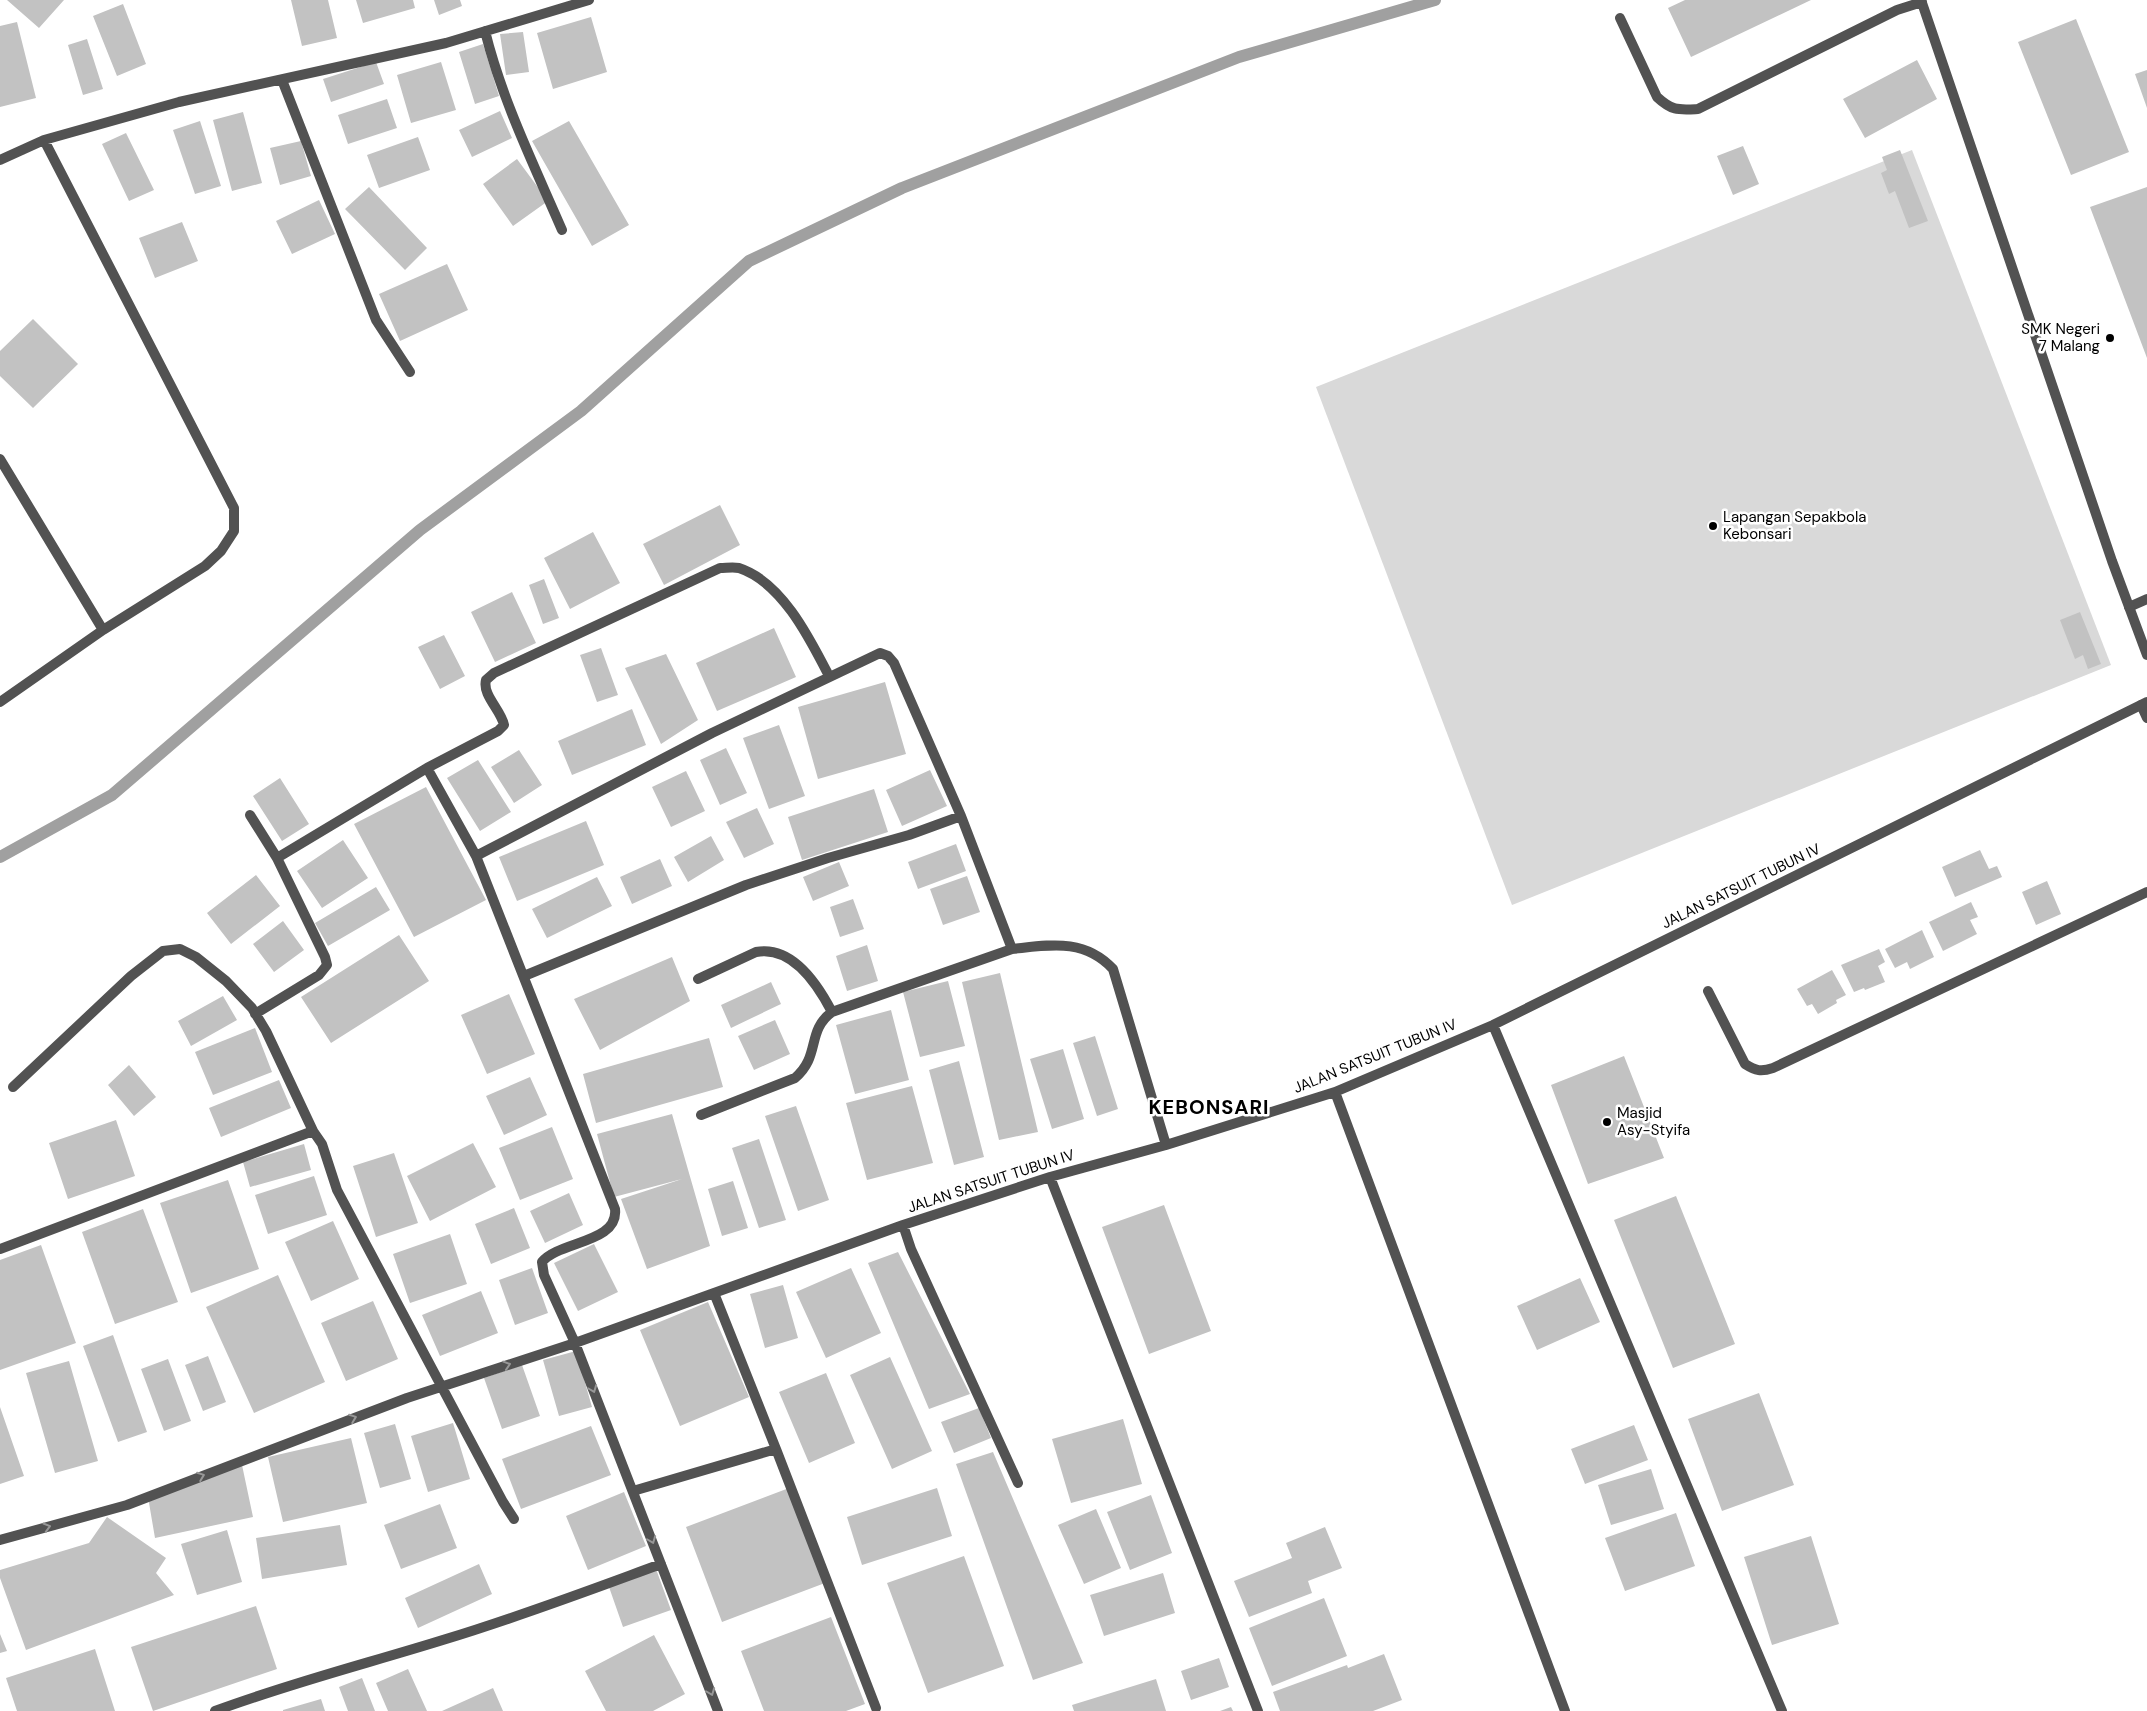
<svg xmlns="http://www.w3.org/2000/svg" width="2147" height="1711" font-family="'DM Sans',sans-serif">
  <rect width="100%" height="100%" fill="#fff"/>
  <path fill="#d9d9d9" d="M1912 150 2111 665 1512 905 1316 387Z"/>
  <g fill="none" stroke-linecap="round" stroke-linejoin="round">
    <path stroke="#a0a0a0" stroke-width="12" d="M0 857 112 795 420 530 581 411 749 261 902 188 1239 57 1435 0"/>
  </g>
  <path fill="#c2c2c2" d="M7 0H64L39 28Z
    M291 0H328L337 38 302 46Z
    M356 0H413L415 8 363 23Z
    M434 0H460L462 6 439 15Z
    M1685 0H1811L1691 57 1668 8Z
    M123 4 146 64 117 76 93 16Z
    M591 17 607 72 553 89 537 33Z
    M2076 19 2129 152 2071 175 2018 42Z
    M17 22 36 98 0 107V26Z
    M523 32 529 72 506 75 500 34Z
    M87 39 103 89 83 95 68 45Z
    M483 44 499 96 475 104 459 52Z
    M1917 60 1937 99 1865 138 1843 99Z
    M376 62 384 84 331 102 323 79Z
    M441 62 456 110 411 123 397 75Z
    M2147 70V108L2135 74Z
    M387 99 397 128 348 144 338 115Z
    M500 111 512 138 472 157 459 130Z
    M243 112 262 183 232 191 213 120Z
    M200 121 221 186 195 194 173 130Z
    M569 121 629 225 592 246 532 141Z
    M126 133 154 190 129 201 102 144Z
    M418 137 430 170 379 188 367 155Z
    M301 141 311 176 280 185 270 148Z
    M1743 146 1759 184 1733 195 1717 156Z
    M1900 150 1928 221 1909 228 1895 191 1889 194 1881 173 1887 170 1882 157Z
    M517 159 548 201 513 226 483 184Z
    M369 187 427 248 405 270 345 209Z
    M2147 187V358L2090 207Z
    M319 200 335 234 292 254 276 221Z
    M182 222 198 261 155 278 139 238Z
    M447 264 468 310 400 341 379 294Z
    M33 319 78 364 33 408 0 376V351Z
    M720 505 740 545 664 585 643 544Z
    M593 532 620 583 570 609 544 558Z
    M544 579 559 618 543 624 529 585Z
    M512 592 536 643 495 662 471 612Z
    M2080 612 2101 664 2088 669 2083 655 2075 659 2060 620Z
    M774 628 796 677 717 711 696 663Z
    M444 635 465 676 440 689 418 647Z
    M601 648 618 695 597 702 580 655Z
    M666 654 698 720 661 744 625 668Z
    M885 682 906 754 818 779 798 707Z
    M632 709 646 745 572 775 558 741Z
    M779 725 805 796 769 809 743 738Z
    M726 748 747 793 720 805 700 760Z
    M519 750 542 785 514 803 491 767Z
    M478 760 511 812 480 831 447 778Z
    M930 770 947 806 902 826 886 790Z
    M686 771 705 811 671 827 652 787Z
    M280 778 309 824 282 841 253 796Z
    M426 787 486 900 414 937 354 824Z
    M874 789 888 832 802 860 788 817Z
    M757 808 774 844 744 858 726 822Z
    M586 821 604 865 517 901 499 857Z
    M711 836 724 860 688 882 674 857Z
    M343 840 368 878 322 908 297 871Z
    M956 844 966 871 918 889 908 862Z
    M1980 850 1989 869 1997 866 2002 877 1955 897 1942 867Z
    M660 859 672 886 632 904 620 877Z
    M839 862 849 886 813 901 803 877Z
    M256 875 280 906 231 944 207 913Z
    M967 876 980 912 943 925 930 889Z
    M597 877 612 906 547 938 532 909Z
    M2047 881 2061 914 2036 925 2022 892Z
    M376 887 390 910 328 946 315 923Z
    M853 899 864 929 840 937 830 907Z
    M1971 902 1978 917 1970 920 1977 934 1943 951 1929 922Z
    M283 921 304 950 274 972 253 944Z
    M1922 930 1934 957 1910 969 1907 962 1895 968 1885 949Z
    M399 935 429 981 331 1043 301 997Z
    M867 945 878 981 847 991 836 956Z
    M1879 949 1885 962 1878 966 1885 982 1865 990 1864 988 1854 992 1841 965Z
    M672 957 690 1001 600 1050 574 999Z
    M1832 970 1846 995 1836 1000 1837 1003 1818 1014 1812 1004 1807 1006 1797 989Z
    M1000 973 1038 1132 999 1140 962 982Z
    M948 981 965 1046 920 1057 903 992Z
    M771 982 781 1004 731 1028 721 1005Z
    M509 994 535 1054 487 1074 461 1015Z
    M223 996 237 1020 191 1046 178 1021Z
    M891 1010 909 1080 855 1094 836 1025Z
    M775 1020 790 1054 754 1070 738 1036Z
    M255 1028 272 1072 213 1095 195 1052Z
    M1095 1036 1118 1109 1097 1116 1073 1043Z
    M709 1038 723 1087 596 1123 583 1074Z
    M1063 1049 1084 1119 1052 1129 1030 1059Z
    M1624 1056 1664 1158 1588 1184 1551 1085Z
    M959 1061 984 1157 954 1165 929 1070Z
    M129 1065 156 1097 134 1116 108 1085Z
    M530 1077 547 1115 504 1135 486 1096Z
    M279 1080 291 1108 221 1137 209 1108Z
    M912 1086 933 1163 867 1180 846 1103Z
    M796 1106 829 1200 798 1211 765 1116Z
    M672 1114 710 1246 647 1269 621 1199 682 1179 614 1197 597 1134Z
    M116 1120 135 1176 68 1199 49 1143Z
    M552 1127 573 1179 520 1200 499 1148Z
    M759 1139 786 1220 759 1228 732 1148Z
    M473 1143 496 1187 430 1221 407 1176Z
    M304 1144 311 1170 250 1187 243 1162Z
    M394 1153 418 1223 376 1237 353 1166Z
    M314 1176 327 1215 268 1234 255 1195Z
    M228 1180 259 1269 191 1293 160 1203Z
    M733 1181 748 1228 722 1236 708 1189Z
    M569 1193 583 1225 545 1243 530 1211Z
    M1676 1196 1735 1344 1673 1368 1614 1220Z
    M1164 1205 1211 1331 1149 1354 1102 1227Z
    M514 1208 530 1248 491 1264 475 1224Z
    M143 1209 178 1302 115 1324 82 1232Z
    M333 1221 359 1279 311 1301 285 1242Z
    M450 1234 467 1284 410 1303 393 1254Z
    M594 1244 618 1292 578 1311 554 1263Z
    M41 1245 76 1343 0 1370V1260Z
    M898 1252 970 1394 929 1409 868 1263Z
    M532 1268 548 1313 515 1325 499 1280Z
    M851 1268 881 1333 826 1358 796 1292Z
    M278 1275 325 1382 254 1413 206 1307Z
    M1580 1278 1600 1322 1537 1350 1517 1306Z
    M783 1285 798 1338 765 1348 750 1294Z
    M481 1291 498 1333 440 1356 422 1315Z
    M373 1301 398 1359 346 1381 321 1323Z
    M708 1302 749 1397 680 1426 640 1330Z
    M113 1335 147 1432 118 1442 83 1346Z
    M576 1351 592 1407 559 1416 543 1360Z
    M208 1356 226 1402 203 1411 185 1365Z
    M890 1357 932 1451 892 1469 850 1375Z
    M168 1359 191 1421 164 1431 141 1369Z
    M69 1361 98 1461 55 1473 26 1373Z
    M522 1365 540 1416 502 1429 484 1378Z
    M826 1373 855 1443 809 1463 779 1392Z
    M1759 1393 1794 1485 1722 1511 1688 1419Z
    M0 1407 24 1476 0 1484Z
    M979 1408 991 1438 954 1453 941 1422Z
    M1123 1419 1142 1484 1071 1503 1052 1439Z
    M453 1423 470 1479 428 1492 411 1436Z
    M395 1424 411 1479 380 1488 364 1433Z
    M1634 1425 1648 1460 1585 1484 1571 1449Z
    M591 1426 611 1475 521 1509 502 1459Z
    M351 1438 367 1503 283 1522 268 1457Z
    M993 1452 1083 1663 1033 1680 956 1464Z
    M242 1465 253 1517 155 1538 148 1497Z
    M1651 1469 1664 1509 1611 1525 1598 1485Z
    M789 1488 825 1583 722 1622 686 1527Z
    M937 1488 952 1536 862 1565 847 1517Z
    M624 1492 646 1546 588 1570 566 1516Z
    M1151 1495 1172 1553 1130 1570 1107 1512Z
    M440 1504 457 1548 401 1569 384 1525Z
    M1096 1509 1121 1568 1084 1584 1058 1525Z
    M1676 1513 1695 1566 1625 1591 1605 1538Z
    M107 1517 166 1558 156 1573 174 1595 26 1650 0 1578V1570L89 1543Z
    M340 1525 347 1565 262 1579 256 1538Z
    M1325 1527 1342 1568 1308 1581 1312 1593 1249 1617 1234 1581 1292 1558 1286 1543Z
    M227 1530 242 1582 197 1595 181 1544Z
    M1811 1536 1839 1624 1772 1645 1744 1557Z
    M964 1556 1004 1666 928 1693 887 1583Z
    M479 1564 492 1594 418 1628 405 1598Z
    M656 1569 671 1610 623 1627 609 1587Z
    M1163 1573 1175 1613 1104 1636 1090 1595Z
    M1324 1598 1347 1656 1272 1686 1249 1628Z
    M256 1606 277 1669 153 1711 131 1647Z
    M831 1617 865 1704 846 1711H764L741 1651Z
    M0 1634 7 1651 0 1653Z
    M654 1635 685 1694 653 1711H606L585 1671Z
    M95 1649 115 1711H17L6 1678Z
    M1384 1654 1402 1700 1373 1711H1280L1273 1692 1347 1665 1348 1668Z
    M1219 1658 1229 1687 1191 1700 1181 1671Z
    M408 1669 427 1711H388L376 1683Z
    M362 1678 375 1711H348L339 1687Z
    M1156 1679 1166 1711H1074L1072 1705Z
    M493 1688 503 1711H442Z
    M321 1699 325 1711H283V1710Z
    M1231 1707 1233 1711H1220Z"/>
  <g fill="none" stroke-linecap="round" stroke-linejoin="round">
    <path stroke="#525252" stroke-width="10" d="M2129 607 2147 599
      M2141 705 2147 718
      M1708 991 1745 1064C1756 1071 1761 1072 1773 1068L2147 892"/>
    <path stroke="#525252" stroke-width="10" d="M1921 0 2112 561 2147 655
      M1620 18 1657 97C1672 111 1678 110 1698 109L1897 10 1922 2
      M485 31C502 100 534 165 562 230
      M282 80 376 320 410 372
      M0 160 44 140 179 102 446 43 589 0
      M0 459 103 630
      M0 702 103 630 205 566 221 551 234 531V508L44 140
      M250 815 277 858 427 768
      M476 856 712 733 880 653 888 656 894 663 961 816 1012 949
      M524 976 746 885 828 858 909 835 961 816
      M698 979 756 952C792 945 818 985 832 1012
      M255 1014 319 975 327 965 325 957 277 858
      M1493 1025 1782 1711
      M13 1087 131 976 163 951 180 949 196 957 226 981 252 1008 266 1031 313 1131
      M1335 1092 1565 1711
      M701 1115 795 1078C821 1056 806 1031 832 1012L1012 949C1050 945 1084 938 1113 969L1166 1145
      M1050 1177 1258 1711
      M903 1225 911 1249 1018 1483
      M0 1249 313 1131 322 1144 337 1190 503 1502 514 1519
      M714 1293 776 1449
      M633 1491 776 1449 876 1708
      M0 1540 127 1505 407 1398 575 1343 903 1225 1050 1177 1166 1145 1335 1092 1493 1025 2147 702
      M215 1711C290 1683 369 1663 446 1639 519 1617 590 1590 661 1564
      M718 1711 575 1343 544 1275 542 1262C559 1241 619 1243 615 1209L476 856 427 768 498 731 504 725C501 710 482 695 486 680L494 673 720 568C726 568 733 567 739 568 782 582 810 639 829 676"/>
  </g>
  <defs><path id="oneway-chevron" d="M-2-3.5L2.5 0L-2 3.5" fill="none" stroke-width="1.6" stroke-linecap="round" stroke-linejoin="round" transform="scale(1.25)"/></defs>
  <g stroke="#979797">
    <use href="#oneway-chevron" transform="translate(507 1365) rotate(-18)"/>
    <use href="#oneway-chevron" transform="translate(593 1389) rotate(69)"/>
    <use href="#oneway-chevron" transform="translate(353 1418) rotate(-21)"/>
    <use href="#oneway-chevron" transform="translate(201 1476) rotate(-21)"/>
    <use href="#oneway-chevron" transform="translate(47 1527) rotate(-16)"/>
    <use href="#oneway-chevron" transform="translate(652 1540) rotate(69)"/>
    <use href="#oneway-chevron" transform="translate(711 1692) rotate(69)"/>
  </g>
  <g fill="#000" stroke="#fff" stroke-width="2">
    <circle cx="2110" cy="338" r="5"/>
    <circle cx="1713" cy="526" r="5"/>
    <circle cx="1607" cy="1122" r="5"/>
  </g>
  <g text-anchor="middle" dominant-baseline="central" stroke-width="5" stroke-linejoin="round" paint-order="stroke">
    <g font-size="15" fill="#000" stroke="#fff" text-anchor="start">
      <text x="2100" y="329" text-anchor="end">SMK Negeri<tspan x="2100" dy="17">7 Malang</tspan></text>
      <text x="1723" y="517">Lapangan Sepakbola<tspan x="1723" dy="17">Kebonsari</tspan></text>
      <text x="1617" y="1113">Masjid<tspan x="1617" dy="17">Asy-Styifa</tspan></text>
    </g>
    <g font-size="15" fill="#000" stroke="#fff">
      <text transform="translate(1741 886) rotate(-26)">JALAN SATSUIT TUBUN IV</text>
      <text transform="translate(1375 1056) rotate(-22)">JALAN SATSUIT TUBUN IV</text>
      <text transform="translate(991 1181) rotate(-18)">JALAN SATSUIT TUBUN IV</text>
    </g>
    <g font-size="20" font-weight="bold" letter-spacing="1" fill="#000" stroke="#fff">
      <text x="1209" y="1107">KEBONSARI</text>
    </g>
  </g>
</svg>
